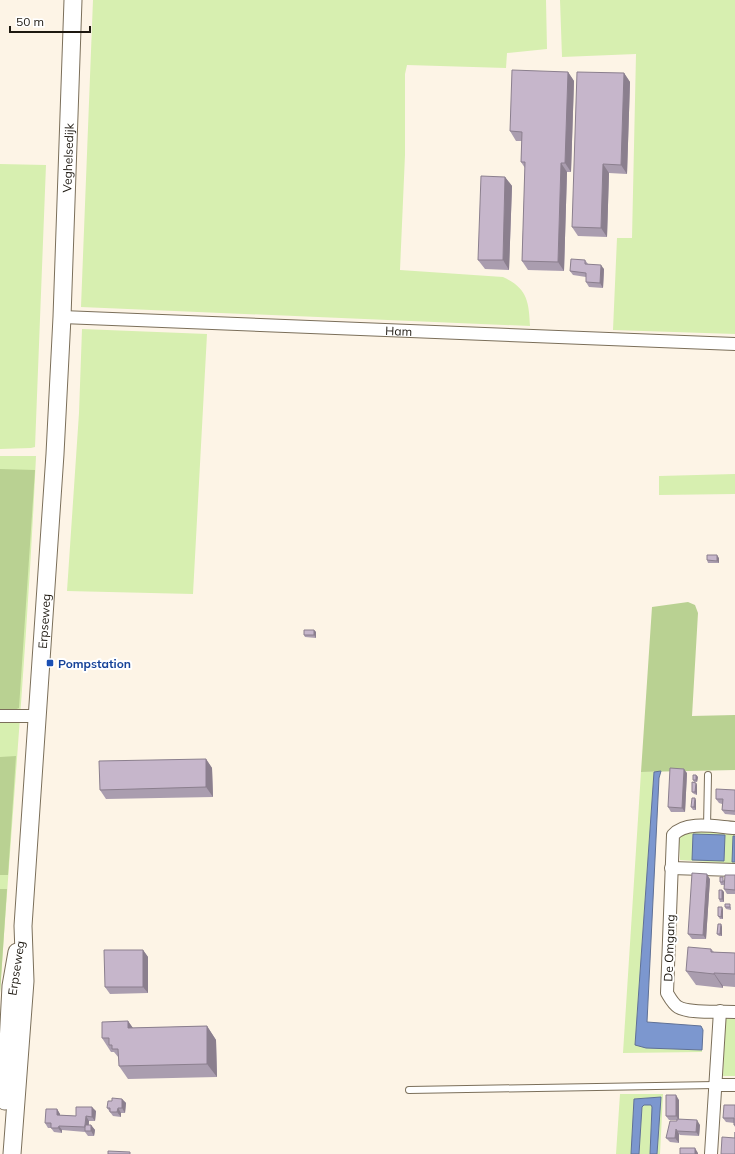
<svg xmlns="http://www.w3.org/2000/svg" width="735" height="1154" font-family="Mulish,sans-serif">
  <rect width="100%" height="100%" fill="#fdf4e6"/>
  <path fill="#d7efb0" d="M93 0H546L547 49 507 53 506 68 407 65 405 74V155L400 270 503 277C527 288 529 301 530 326L81 307Z
    M560 0H735V334L613 330 617 238H632L636 54 562 57Z
    M0 164 46 165 35 447 31 448 0 449Z
    M82 329 207 334 193 594 67 591 79 413Z
    M0 456H36C28 635 12 814 0 993Z
    M735 474V494L659 495V476Z
    M641 772H654L635 1045 702 1050V1052L623 1053Z
    M692 831 735 833V864L680 860 679 841 682 832Z
    M725 1018 735 1019V1076H723Z
    M620 1094H663L660 1154H657L660 1097 634 1099 631 1154H616Z
    M644 1105H651L652 1107 650 1154H639L642 1107Z"/>
  <path fill="#b9d192" d="M0 469 35 470 19 708 14 710H0Z
    M688 602 695 605 698 613 692 716 735 715V770L641 772 652 607Z
    M16 756 8 875H0V757Z
    M0 889H7L0 993Z"/>
  <path fill="#7c97cf" stroke="#607196" d="M661 771 659 778 647 1022 701 1026 703 1030 702 1050 646 1048 635 1045 654 772Z
    M693 834 725 835 724 861 692 860Z
    M733 836H735V862H732Z
    M661 1097 657 1154H650L652 1107 651 1105H644L642 1107 639 1154H631L634 1099Z"/>
  <g fill="none" stroke-linecap="round" stroke-linejoin="round">
    <defs>
      <path id="service" d="M707 827 708 775
        M409 1090 715 1085"/>
      <g id="minor">
        <path id="s1" d="M62 317 735 344"/>
        <path d="M0 716H37"/>
        <path d="M735 828C717 827 686 820 673 835L667 993C670 998 673 1004 678 1007 690 1014 721 1011 735 1012"/>
        <path d="M671 868 735 870"/>
        <path d="M715 1085H735"/>
        <path d="M711 1154 720 1011"/>
      </g>
      <g id="secondary">
        <path d="M5 1101 11 986 17 952"/>
        <path id="s2" d="M12 1154 25 981 23 926 55 454 62 317 73 0"/>
      </g>
    </defs>
    <use href="#service" stroke="#7b6f5a" stroke-width="8"/>
    <use href="#minor" stroke="#7b6f5a" stroke-width="14"/>
    <use href="#secondary" stroke="#7b6f5a" stroke-width="19"/>
    <use href="#service" stroke="#fff" stroke-width="6"/>
    <use href="#minor" stroke="#fff" stroke-width="12"/>
    <use href="#secondary" stroke="#fff" stroke-width="17"/>
  </g>
  <path fill="#aa9daf" d="M568 72 574 81 571 172H567L564 271 528 270 522 261 525 168 521 162 522 141H516L510 131Z
    M624 73 630 82 627 174 609 173 607 237 578 236 572 227Z
    M505 177 512 186 509 270 485 269 478 260Z
    M585 260 588 264 604 269 603 288 589 287 586 282V277L573 275 570 271Z
    M719 558V563H708L707 560Z
    M314 630 316 632V638L305 637 304 635Z
    M206 759 212 768 213 797 106 799 100 790Z
    M687 773 685 812H671L668 807Z
    M696 775 698 777 697 782H694L693 780Z
    M696 783 697 785V795L694 794 692 792Z
    M735 790V815L725 814 722 810V804L719 803 716 799Z
    M696 800V810H693L691 807Z
    M735 875V894H727L724 889V885H721L720 882Z
    M710 879 706 939H692L688 934Z
    M722 890 724 892V902H720L719 899Z
    M725 907H731V910L726 909Z
    M723 909V919H720L718 916Z
    M721 924 722 927V936H719L717 934Z
    M711 949 714 952 735 953V987L723 986V988L696 985 686 971Z
    M143 950 148 957V993L110 994 105 987Z
    M128 1021 133 1028 207 1026 216 1040 217 1077 128 1079 119 1066V1058L114 1052H111L102 1038Z
    M122 1099 126 1103 125 1113H121V1117L113 1116 107 1108 112 1101Z
    M679 1100V1119L700 1125 699 1136 680 1135 679 1134V1143L670 1142 666 1138 677 1120H669L666 1116Z
    M735 1105V1127L734 1125V1123L726 1122 723 1118Z
    M57 1109 60 1114V1115L76 1116 96 1111 95 1121H89V1125H91L95 1130 94 1136H88L85 1132 62 1130V1133L54 1132 51 1128H48L45 1123Z"/>
  <path fill="#8b7f8e" d="M568 72 574 81 571 172 565 163Z
    M624 73 630 82 627 174 621 165Z
    M561 163 567 172 564 271 558 262Z
    M603 164 609 173 607 237 601 228Z
    M505 177 512 186 509 270 503 260Z
    M601 265 604 269 603 288 600 283Z
    M717 555 719 558V563L717 561Z
    M314 630 316 632V638L314 635Z
    M206 759 212 768 213 797 206 787Z
    M684 769 687 773 685 812 682 808Z
    M696 775 698 777 697 782 696 780Z
    M696 783 697 785V795L695 792Z
    M695 798 696 800V810L694 807Z
    M707 874 710 879 706 939 703 935Z
    M722 890 724 892V902L722 899Z
    M722 907 723 909V919L721 917Z
    M721 924 722 927V936L720 934Z
    M143 950 148 957V993L143 987Z
    M714 973 723 986V988L714 974Z
    M128 1021 137 1034 128 1028Z
    M207 1026 216 1040 217 1077 207 1064Z
    M676 1095 679 1100V1120L676 1116Z
    M122 1099 126 1103 125 1113 122 1108Z
    M92 1107 96 1111 95 1121 92 1117Z
    M118 1108 121 1113V1117L117 1112Z
    M57 1109 60 1114V1119L57 1115Z
    M86 1116 89 1121 88 1130 85 1125Z
    M697 1120 700 1125 699 1136 696 1132Z
    M91 1125 95 1130 94 1136 91 1131Z
    M59 1126 62 1130V1133L58 1128Z
    M676 1129 679 1134V1143L675 1138Z
    M695 1148 698 1153V1154H695Z"/>
  <path fill="#c6b6cb" stroke="#8b7f8e" d="M512 70 568 72 565 163H561L558 262 522 261 525 162H521L522 132 510 131Z
    M577 72 624 73 621 165 603 164 601 228 572 227Z
    M481 176 505 177 503 260H478Z
    M571 259 585 260V264L601 265 600 283 586 282V273L570 271Z
    M707 555H717V561L707 560Z
    M304 630H314V635H304Z
    M206 759V787L100 790 99 761Z
    M670 768 684 769 682 808 668 807Z
    M693 775H696V780H693Z
    M692 782 696 783 695 792H692Z
    M716 789 735 790V811L722 810 723 799H716Z
    M692 798H695L694 807H691Z
    M692 873 707 874 703 935 688 934Z
    M725 875H735V890L724 889Z
    M720 877H723V882H720Z
    M719 890H722V899H719Z
    M725 904H730V907H725Z
    M718 907H722L721 917 718 916Z
    M718 924H721L720 934H717Z
    M688 947 711 949V952L735 953V974L714 973V974L686 971Z
    M104 950H143V987H105Z
    M128 1021V1028L207 1026V1064L119 1066 118 1049H112V1045H109V1038H102V1022Z
    M666 1095H676V1116H666Z
    M112 1098 122 1099V1108H118L117 1112H110V1108H107L108 1101H112Z
    M724 1105H735V1125H734V1118H723Z
    M76 1107H92V1117L86 1116 85 1125H91V1131H85V1125V1127L59 1126 58 1128H51V1123H45L46 1109H57V1115L76 1116Z
    M677 1119 697 1120 696 1132 677 1131 676 1129 675 1138H666L670 1121H677Z
    M735 1132V1154H721L722 1137 735 1138Z
    M680 1148H695V1154H680Z
    M108 1151 130 1152V1154H108Z"/>
  <rect fill="#1a4fb4" stroke="#fff" stroke-width="1.5" x="46" y="659" width="8" height="8" rx="2"/>
  <g text-anchor="middle" dominant-baseline="central" stroke-width="4" stroke-linejoin="round" paint-order="stroke">
    <g font-size="12" fill="#1d1810" stroke="#fff">
      <text stroke="none"><textPath href="#s2" startOffset="998">Veghelsedijk</textPath></text>
      <text stroke="none"><textPath href="#s1" startOffset="337">Ham</textPath></text>
      <text stroke="none"><textPath href="#s2" startOffset="534">Erpseweg</textPath></text>
      <text transform="translate(669 948) rotate(-88)">De Omgang</text>
      <text transform="translate(16 968) rotate(-81)">Erpseweg</text>
    </g>
    <g font-size="12" font-weight="bold" fill="#164399" stroke="#fff" text-anchor="start">
      <text x="58" y="663">Pompstation</text>
    </g>
  </g>
  <path d="M10 26v6h80v-6" fill="none" stroke="#1d1810" stroke-width="2"/>
  <text x="16" y="26" font-size="12" fill="#1d1810" stroke="#ffffff" stroke-width="3" paint-order="stroke">50 m</text>
</svg>
